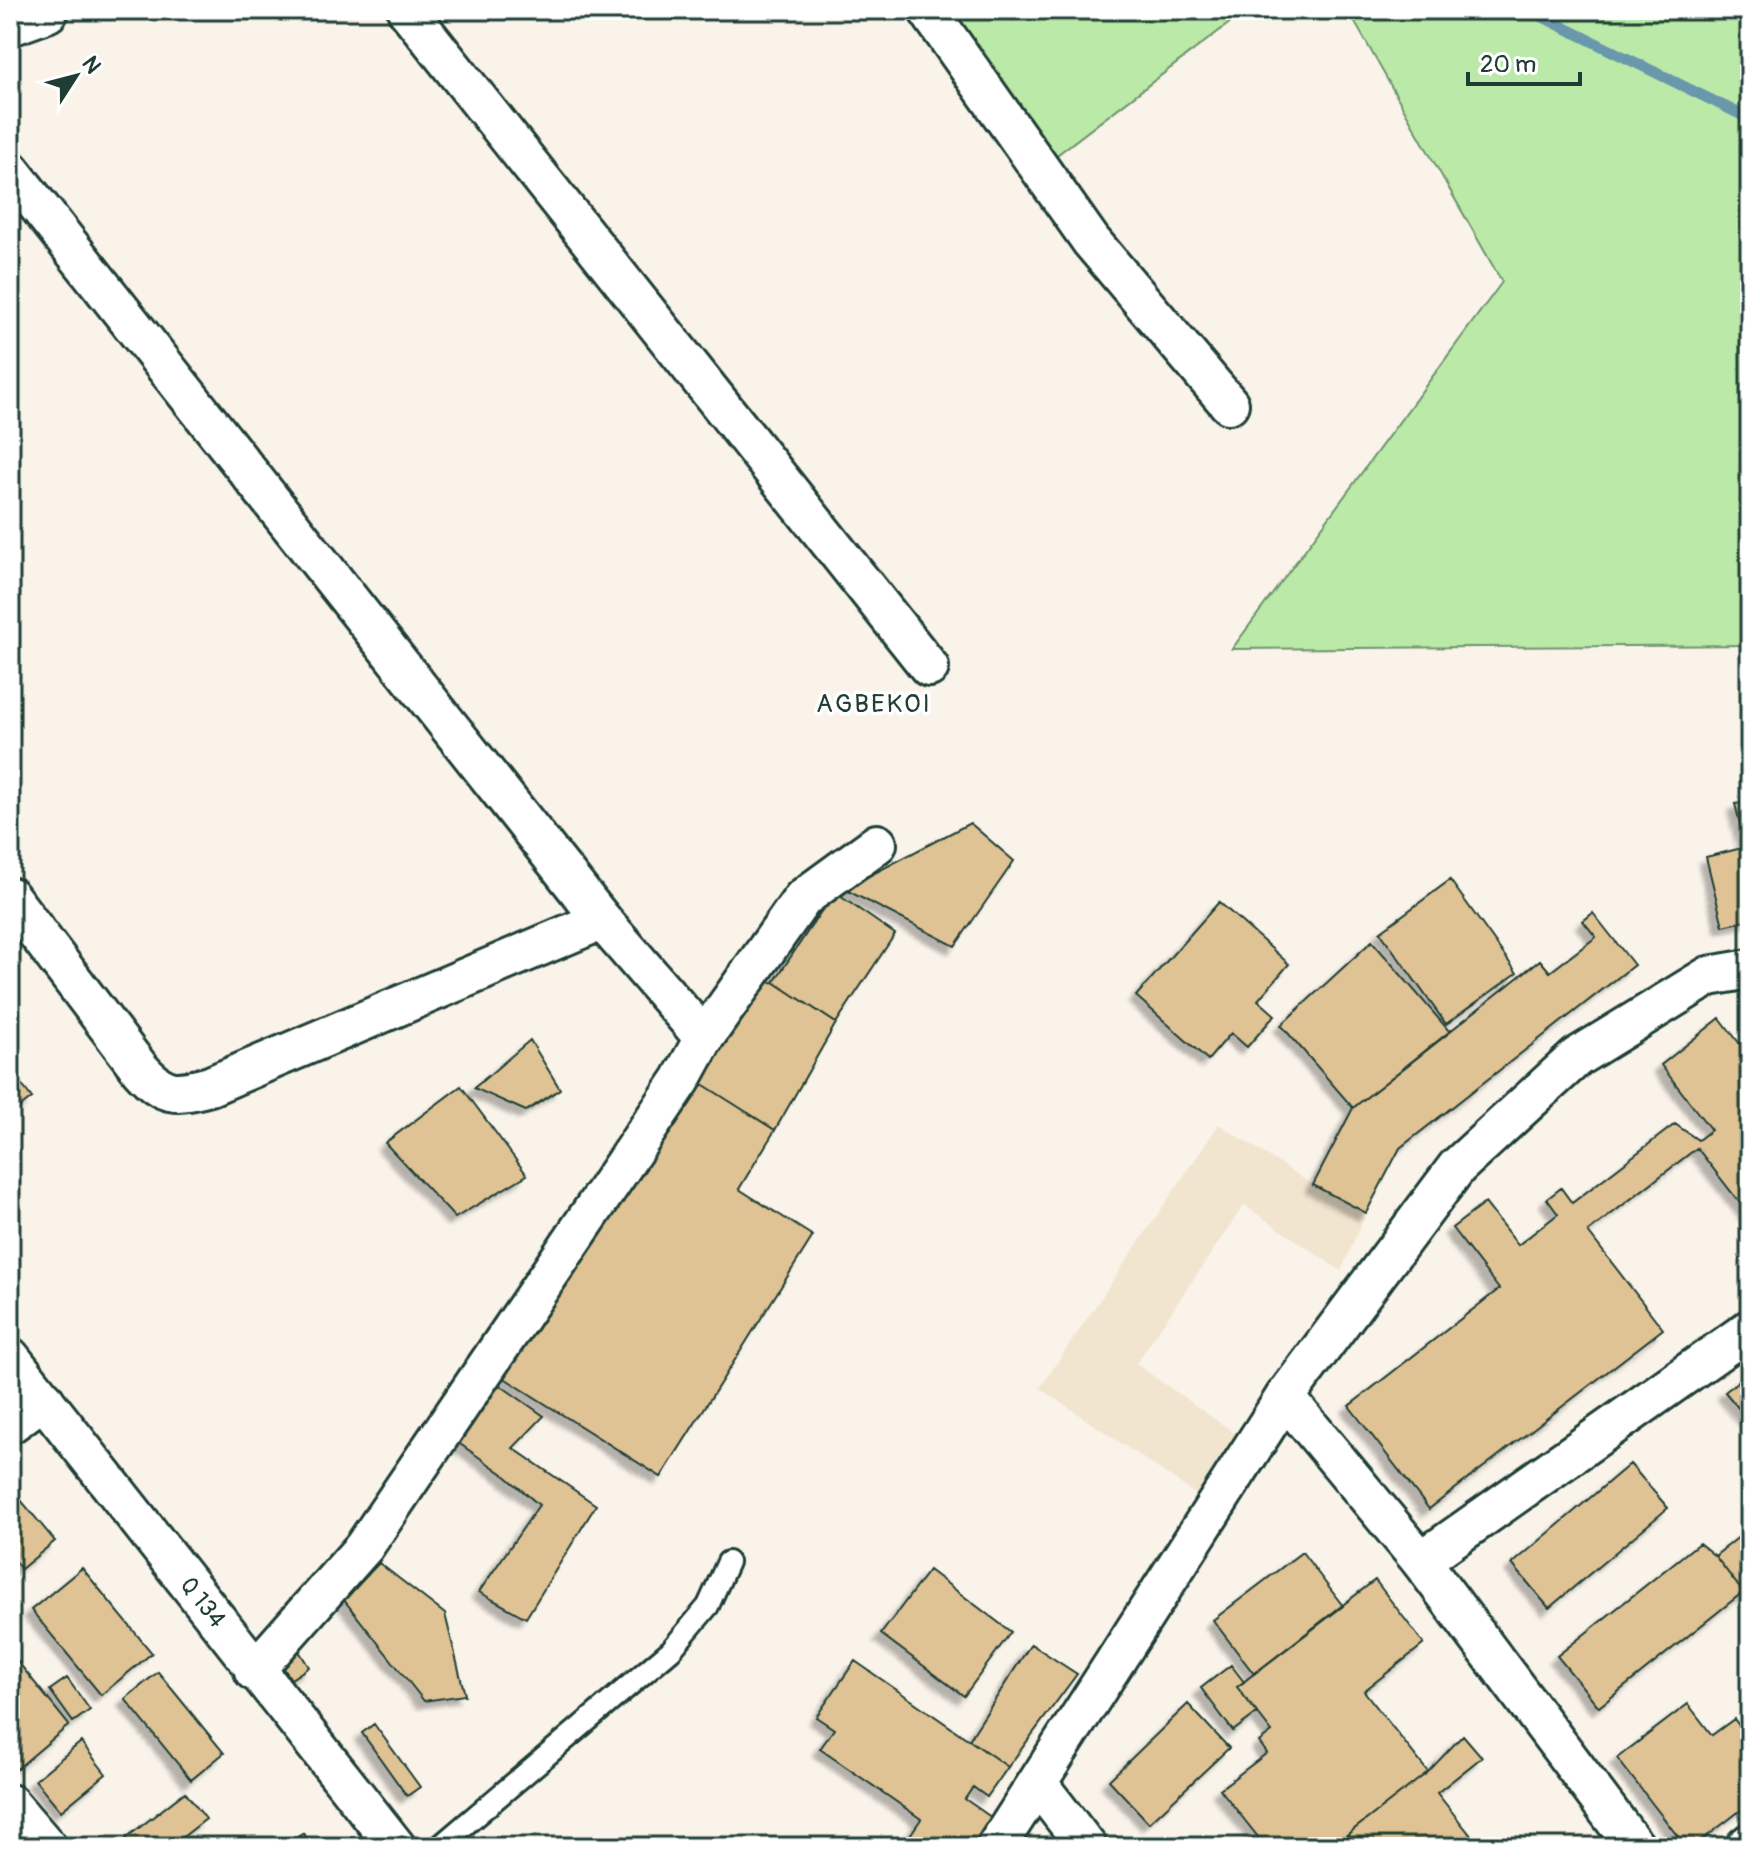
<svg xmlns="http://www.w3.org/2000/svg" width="1760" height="1857" font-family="Pangolin,sans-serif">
  <defs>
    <filter id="shadow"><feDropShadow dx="-7" dy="7" stdDeviation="2" flood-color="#0004"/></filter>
  </defs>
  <rect width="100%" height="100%" fill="#f9f3ea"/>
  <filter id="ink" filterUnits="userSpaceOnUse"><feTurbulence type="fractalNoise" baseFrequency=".0125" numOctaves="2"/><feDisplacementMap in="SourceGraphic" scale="16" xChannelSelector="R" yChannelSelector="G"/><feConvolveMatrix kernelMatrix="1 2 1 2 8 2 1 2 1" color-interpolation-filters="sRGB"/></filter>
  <g filter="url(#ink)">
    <path fill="#f2e5d0" d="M1219 1124 1313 1185 1366 1213 1341 1271 1244 1205 1136 1364 1242 1438 1201 1498 1040 1388Z"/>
    <path fill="#bbe9a7" stroke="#6d936e" stroke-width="2" d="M941 10H1230L1236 18 1049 161Z
      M1351 10H1750V645L1232 649 1502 282 1353 19Z"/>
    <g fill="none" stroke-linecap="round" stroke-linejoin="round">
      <path stroke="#6997ab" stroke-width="11" d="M1539 15 1750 119"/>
    </g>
    <path fill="#e0c394" stroke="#1f3d34" stroke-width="2" filter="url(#shadow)" d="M1750 801V920L1723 926 1706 857 1746 847 1735 804Z
      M970 823 1014 861 955 946 844 889Z
      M1450 880 1517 973 1446 1024 1380 932Z
      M834 892 895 934 836 1023 774 982Z
      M1219 902 1289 964 1258 1000 1275 1015 1247 1047 1231 1033 1208 1060 1136 996Z
      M1593 913 1634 965 1400 1148 1366 1213 1313 1185 1353 1108 1540 960 1550 972 1596 937 1583 921Z
      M1372 941 1450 1032 1353 1108 1281 1025Z
      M774 982 836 1023 775 1130 696 1080 745 985Z
      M1720 1018 1750 1057V1216L1697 1148 1588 1232 1663 1329 1429 1509 1349 1406 1499 1289 1452 1228 1485 1203 1518 1245 1558 1214 1547 1199 1561 1188 1572 1203 1675 1124 1698 1140 1711 1130 1661 1065Z
      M530 1040 560 1089 526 1111 474 1088Z
      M10 1070 32 1098 10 1115Z
      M696 1080 775 1130 739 1189 813 1236 661 1477 498 1374 570 1259 582 1261Z
      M461 1086 527 1175 455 1218 385 1143Z
      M1750 1371V1422L1725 1392Z
      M491 1379 544 1416 513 1448 596 1505 526 1618 479 1592 539 1505 503 1474 450 1437Z
      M1630 1464 1668 1508 1549 1608 1512 1564Z
      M10 1487 55 1541 21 1569 10 1555Z
      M1750 1528V1601L1715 1556Z
      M1699 1543 1715 1556 1743 1592 1599 1707 1557 1656Z
      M1302 1552 1343 1606 1254 1674 1213 1620Z
      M379 1563 445 1614 465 1695 424 1701 344 1600Z
      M82 1568 152 1653 101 1695 31 1610Z
      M929 1570 1011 1632 964 1696 881 1634Z
      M1375 1580 1424 1644 1364 1691 1428 1772 1331 1847H1266L1220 1789 1267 1753 1259 1742 1272 1732 1237 1687Z
      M1031 1644 1077 1674 1008 1767 969 1740Z
      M299 1651 309 1667 291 1679 280 1663Z
      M10 1652 69 1725 17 1769 10 1761Z
      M855 1661 1008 1767 987 1797 973 1787 965 1799 995 1820 977 1847H902L921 1819 820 1749 834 1729 816 1717Z
      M1231 1665 1244 1682 1237 1687 1257 1713 1233 1731 1201 1688Z
      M158 1672 224 1753 191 1780 125 1699Z
      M67 1678 90 1710 73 1722 50 1690Z
      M1188 1704 1229 1748 1149 1823 1109 1780Z
      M1688 1704 1712 1735 1734 1719 1750 1740V1803L1693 1847H1686L1617 1758Z
      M374 1724 420 1787 407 1796 362 1733Z
      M1463 1735 1482 1757 1437 1793 1480 1847H1358L1348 1834 1428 1772Z
      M81 1742 106 1774 61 1811 35 1780Z
      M185 1792 206 1819 170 1847H133L126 1838Z
      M303 1833 314 1847H286Z"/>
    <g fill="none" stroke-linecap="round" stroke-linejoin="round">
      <defs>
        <path id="lane" d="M439 1847 671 1650 708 1606 728 1562"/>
        <g id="street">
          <path d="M407 10 929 667"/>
          <path d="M928 10 1091 241 1229 404"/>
          <path d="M10 170 602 920 704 1038 681 1080 364 1547 254 1671"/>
          <path d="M10 897 140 1069C165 1097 176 1095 210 1086L602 920"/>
          <path d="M704 1038 803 898 877 844"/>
          <path id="s1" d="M10 1357 396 1847"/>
          <path d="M1285 1397 1421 1561 1635 1847"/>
          <path d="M10 1424 44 1399"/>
          <path d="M1421 1561 1750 1329"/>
          <path d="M1038 1784 1087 1847"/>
          <path d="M10 1804 47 1847"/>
          <path d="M996 1847 1285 1397 1457 1167 1577 1057 1709 976 1750 969"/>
          <path d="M1745 1847 1750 1843"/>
        </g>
        <path id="secondary" d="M10 23 46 10"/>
      </defs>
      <use href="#lane" stroke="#1f3d34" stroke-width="26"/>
      <use href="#street" stroke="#1f3d34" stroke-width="44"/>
      <use href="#secondary" stroke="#1f3d34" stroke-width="50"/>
      <use href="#lane" stroke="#fff" stroke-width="20"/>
      <use href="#street" stroke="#fff" stroke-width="38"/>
      <use href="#secondary" stroke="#fff" stroke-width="44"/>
    </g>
  </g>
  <g text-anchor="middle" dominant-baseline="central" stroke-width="7" stroke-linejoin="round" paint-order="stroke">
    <g font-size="24" fill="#1f3d34" stroke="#fff">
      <text stroke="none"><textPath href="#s1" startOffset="312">Q 134</textPath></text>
    </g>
    <g font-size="26" letter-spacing="2" fill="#1f3d34" stroke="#fff">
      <text x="874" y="704">AGBEKOI</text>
    </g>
  </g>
  <rect width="1760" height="1857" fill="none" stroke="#fff" stroke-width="40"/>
  <rect x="20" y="20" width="1720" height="1817" fill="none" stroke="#1f3d34" stroke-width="3" filter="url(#ink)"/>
  <g transform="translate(76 76) rotate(54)" stroke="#ffffff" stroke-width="6" paint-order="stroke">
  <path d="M0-6L14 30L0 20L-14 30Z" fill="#1f3d34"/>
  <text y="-12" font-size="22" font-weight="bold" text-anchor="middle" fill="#1f3d34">N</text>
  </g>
  <path d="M1468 72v12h112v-12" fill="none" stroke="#1f3d34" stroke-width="4"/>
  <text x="1480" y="72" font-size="24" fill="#1f3d34" stroke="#ffffff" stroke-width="6" paint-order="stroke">20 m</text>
</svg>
